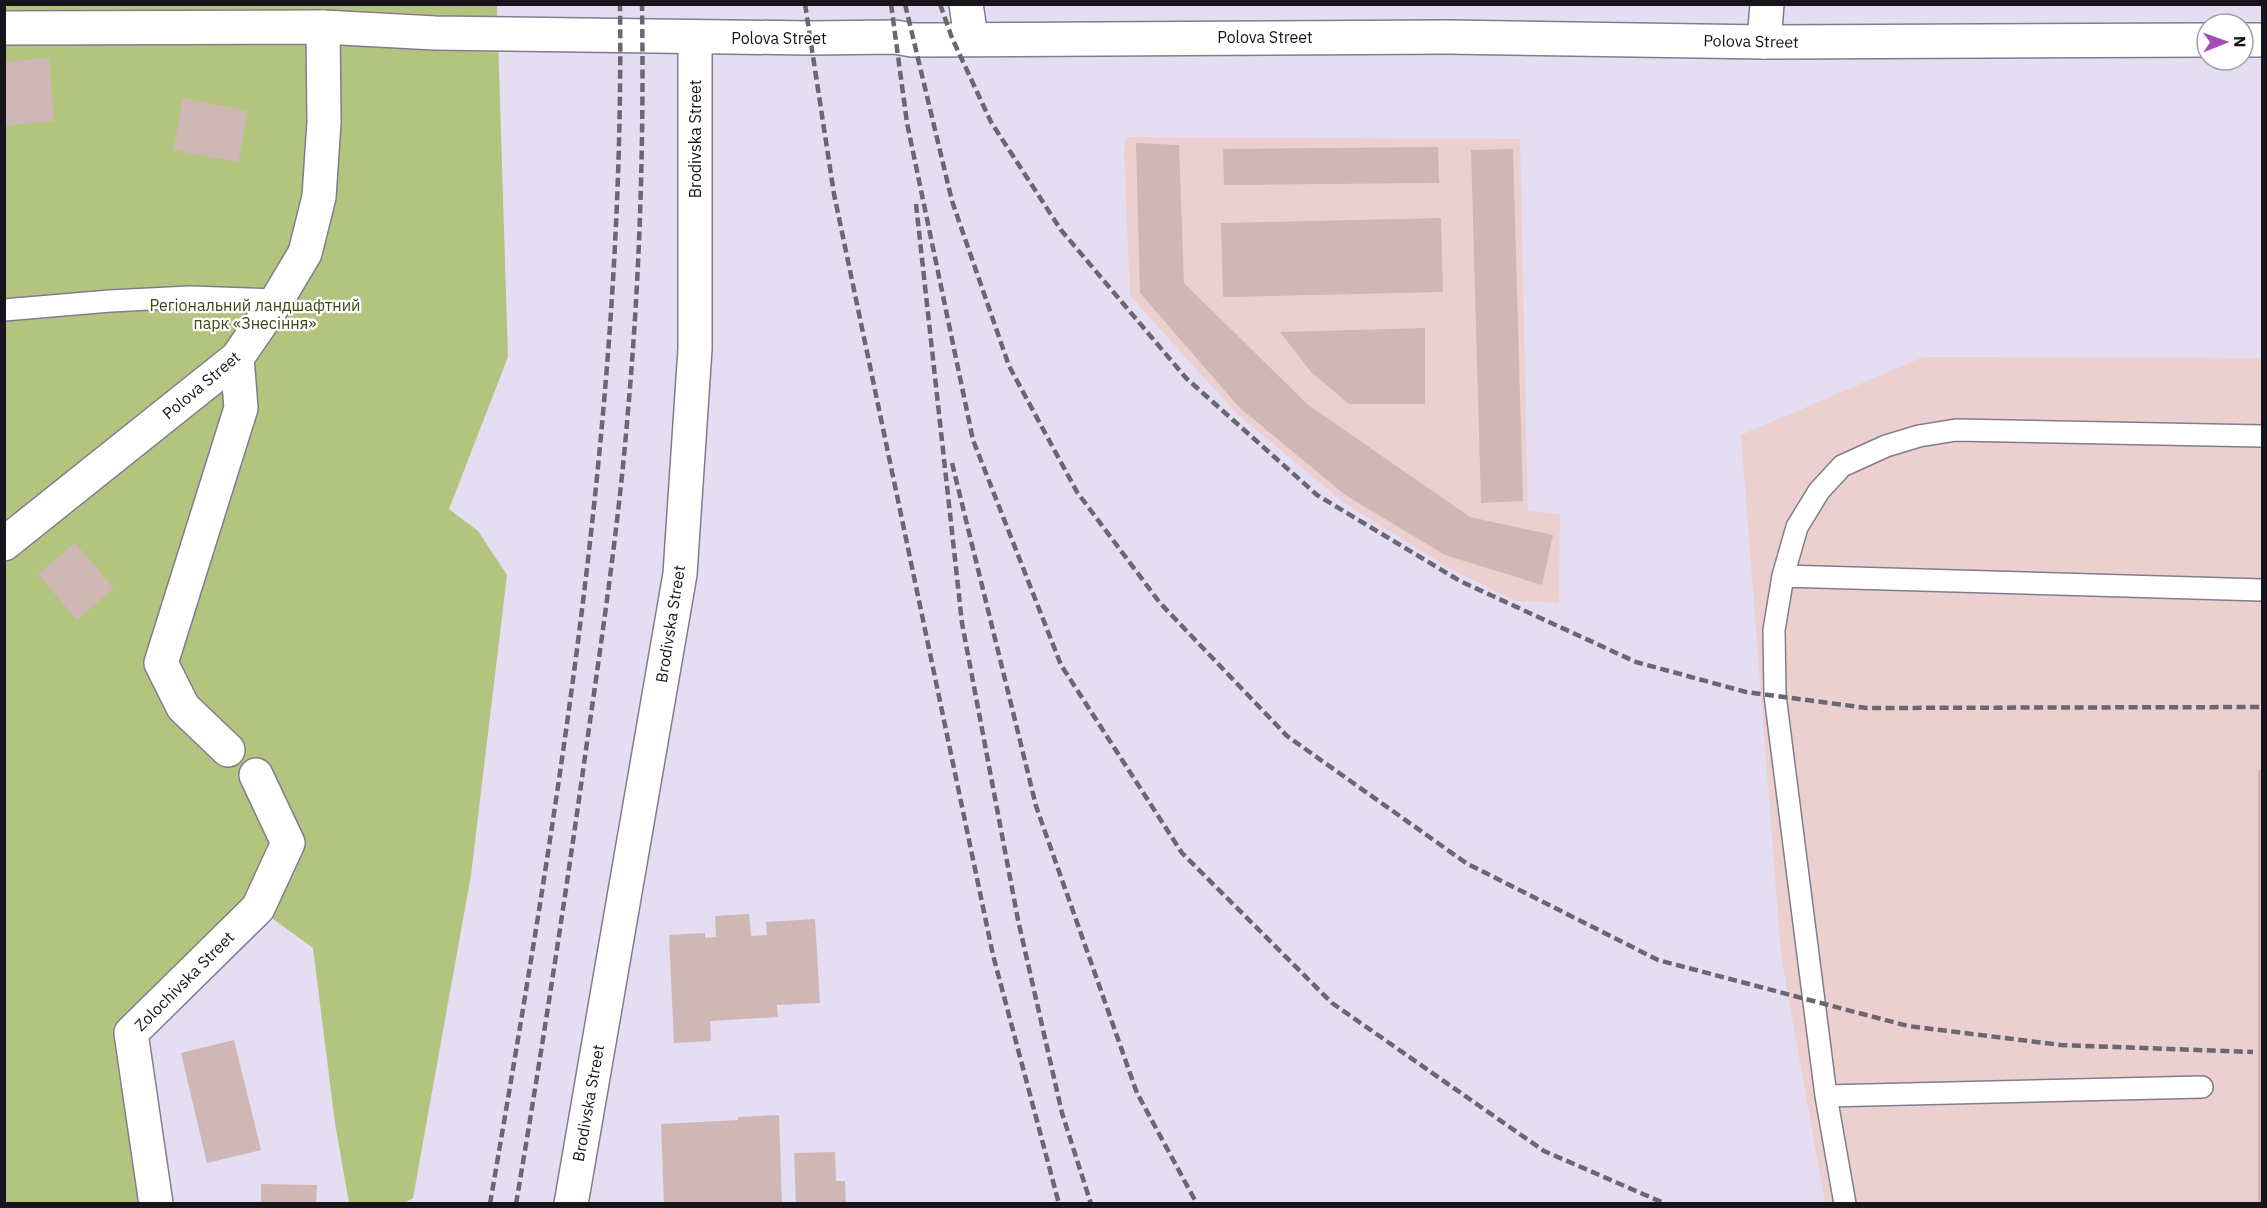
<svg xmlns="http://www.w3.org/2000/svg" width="2267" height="1208" font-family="'IBM Plex Sans',sans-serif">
  <rect width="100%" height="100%" fill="#e5ddf1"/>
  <path fill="#ebd0cf" d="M1127 137 1520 139 1528 511 1560 514 1559 603 1516 601 1447 567 1343 502 1237 414 1130 296 1124 149Z
    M1923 357 2262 358V1203H1825L1781 955 1741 435Z"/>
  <path fill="#b3c47f" d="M5 5H497L508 357 449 509 478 531 507 575 471 875 413 1198 404 1203H349L335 1123 313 948 258 908 125 1050 166 1203 5 1204Z"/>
  <path fill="#cfb7b5" d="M49 58 54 121 4 126V62Z
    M183 98 248 111 238 162 173 150Z
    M1136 143 1179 145 1184 283 1307 404 1470 517 1553 535 1542 585 1445 555 1345 495 1239 407 1140 293Z
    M1438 147 1439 183 1224 185 1223 149Z
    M1513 149 1523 501 1481 503 1471 150Z
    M1441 218 1443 292 1223 297 1221 223Z
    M1425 328V404H1349L1311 372 1280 332Z
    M75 543 114 588 77 620 38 574Z
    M2258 770H2262V1204H2258Z
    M749 914 751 936 767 935 766 922 815 919 820 1003 777 1005 778 1017 710 1021 711 1041 674 1043 669 935 705 933V938L716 937 715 916Z
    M234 1040 261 1150 207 1163 181 1053Z
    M779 1115 782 1204H664L661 1124 738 1120V1117Z
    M835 1152 836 1181H845L846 1204H796L794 1153Z
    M261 1184 317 1185 316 1204H261Z"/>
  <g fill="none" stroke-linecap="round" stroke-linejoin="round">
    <defs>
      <path id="service" d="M4 310 110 301 190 297 277 300
        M1783 576 2262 590
        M1826 1096 2202 1087
        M1845 1204 1826 1096 1775 695 1774 630 1783 576 1797 527 1819 491 1842 466 1886 446 1919 436 1956 430 2262 436"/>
      <path id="minor" d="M1764 42 1767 4
        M4 544 237 358 277 300 305 253 319 197 324 122 323 27
        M228 750 183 707 161 663 241 408 237 358
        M156 1204 131 1033 258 908 288 843 256 775
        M571 1204 680 574 695 349V37"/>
      <path id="tertiary" d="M966 4 971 38
        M4 28 323 27 435 33 810 38 895 37 912 40 1448 37 1764 42 2207 40
        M2243 40H2262"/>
    </defs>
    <use href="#service" stroke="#827c8d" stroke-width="24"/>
    <use href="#minor" stroke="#827c8d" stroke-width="36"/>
    <use href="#tertiary" stroke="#827c8d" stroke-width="36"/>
    <use href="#service" stroke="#fff" stroke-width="21"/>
    <use href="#minor" stroke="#fff" stroke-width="33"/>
    <use href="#tertiary" stroke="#fff" stroke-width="33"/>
    <path stroke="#6a6672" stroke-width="4.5" stroke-dasharray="9 4.5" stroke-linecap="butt" d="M805 4 834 194 993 955 1059 1204
      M891 4 907 123 973 440 1061 665 1182 853 1332 1003 1544 1151 1666 1204
      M905 4 952 201 1009 366 1077 492 1160 603 1287 736 1466 863 1658 960 1908 1026 2061 1045 2253 1052
      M940 4 952 38 991 122 1061 230 1186 378 1317 495 1460 581 1636 662 1746 692 1867 708 2262 707
      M916 204 962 623 1018 920 1062 1113 1091 1204
      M952 463 1036 806 1137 1093 1197 1204
      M490 1204C558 807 625 408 620 4
      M516 1204C540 1062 562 920 582 778 599 656 618 534 628 411 640 276 644 140 642 4"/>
  </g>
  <g text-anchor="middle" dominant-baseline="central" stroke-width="4.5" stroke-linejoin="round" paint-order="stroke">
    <g font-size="16" fill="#17151b" stroke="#fff">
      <text x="1265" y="37">Polova Street</text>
      <text x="779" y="38">Polova Street</text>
      <text transform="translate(1751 41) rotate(1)">Polova Street</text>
      <text transform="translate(695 139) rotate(-90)">Brodivska Street</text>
      <text transform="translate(201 385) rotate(-40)">Polova Street</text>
      <text transform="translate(670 624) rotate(-81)">Brodivska Street</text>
      <text transform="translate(184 981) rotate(-45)">Zolochivska Street</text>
      <text transform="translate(588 1103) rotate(-80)">Brodivska Street</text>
    </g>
    <g font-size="16" fill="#3e4814" stroke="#fff">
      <text x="255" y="305">Регіональний ландшафтний<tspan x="255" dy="18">парк «Знесіння»</tspan></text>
    </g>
  </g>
  <rect width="2267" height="1208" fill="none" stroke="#17151b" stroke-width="12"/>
  <g transform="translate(2225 42) rotate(89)"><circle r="28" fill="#ffffff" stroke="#a2a1a4" stroke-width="1.5"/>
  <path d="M0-4.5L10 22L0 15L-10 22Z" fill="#a54cb8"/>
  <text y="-9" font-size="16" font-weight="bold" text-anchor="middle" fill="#17151b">N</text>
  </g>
</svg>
